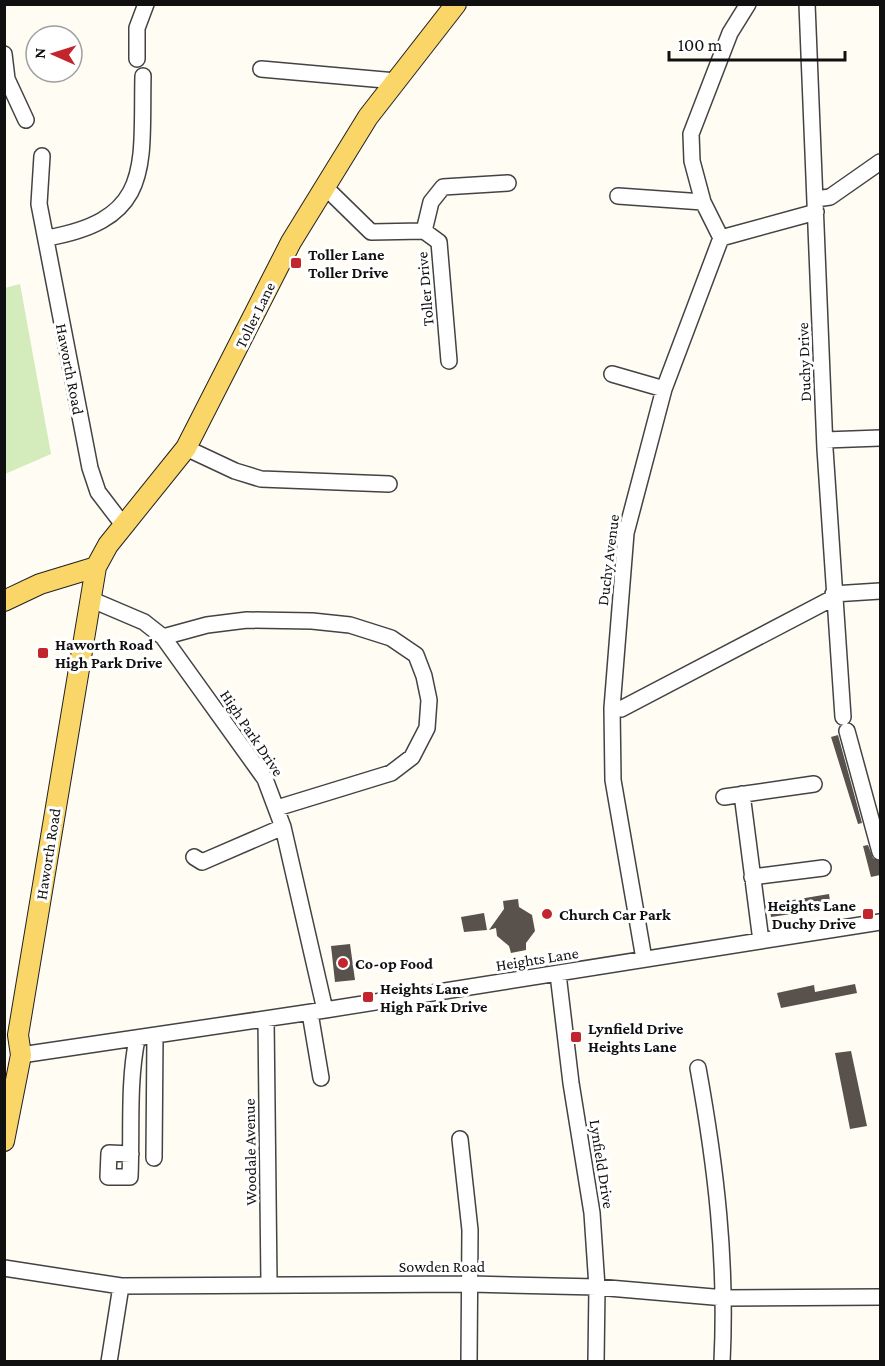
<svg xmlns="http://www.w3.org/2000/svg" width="885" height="1366" font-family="'Crimson Pro',serif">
  <rect width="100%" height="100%" fill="#fffcf3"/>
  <path fill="#d4ebbb" d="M20 284 51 454 5 474V288Z"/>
  <path fill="#59514c" d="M838 735 862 823 858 824 831 737Z
    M868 845 873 858 880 861V875L871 877 863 846Z
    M829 894 831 908 771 917 769 904Z
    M518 899 519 907 532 915 535 931 526 943V950L511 953 509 946 497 936 496 928 489 930 504 909 503 901Z
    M484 913 487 930 464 932 461 917Z
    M350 944 355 980 335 982 331 946Z
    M855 984 857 993 781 1008 777 993 814 985 815 992Z
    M851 1051 867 1126 850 1129 835 1053Z"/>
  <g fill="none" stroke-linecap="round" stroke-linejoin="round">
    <defs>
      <path id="minor" d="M807 4 825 449 843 717
        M4 54 7 79 26 120
        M137 59V28L146 4
        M261 69 396 81
        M42 156 39 204 90 468 98 492 124 526
        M325 187 371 232 424 231 439 242 449 361
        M618 196 703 202
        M816 199 830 197 880 162
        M424 231 431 202 443 187 508 183
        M47 238C154 219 141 166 143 76
        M721 238 703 202 692 161 691 134 730 33 748 4
        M612 374 664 389
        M825 440 880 438
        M186 448 235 471 261 479 389 484
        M833 594 880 591
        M90 599 144 622 163 637 265 779 283 827 325 1010
        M163 637 207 625 247 620 312 621 350 625 391 638 416 655 424 676 429 700 427 728 412 757 391 773 277 808
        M612 708 621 709 833 598
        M847 731 880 852
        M742 794 761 941
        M724 797 814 784
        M194 857 202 862 283 827
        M752 877 823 868
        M644 959 613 780 612 708 626 533 664 389 721 238 816 212
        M558 974 571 1083 592 1213 597 1287 596 1362
        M310 1013 321 1078
        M266 1019 269 1283
        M21 1055 325 1010 880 922
        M698 1068C716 1167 727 1260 722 1362
        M460 1139 470 1230 469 1362
        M131 1154 109 1153 108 1177H130C132 1131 128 1084 137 1039
        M154 1158 155 1036
        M4 1268 121 1286 471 1284 597 1287 725 1298 880 1297
        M109 1362 121 1286"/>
      <path id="major" d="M4 601 40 584 96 567
        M4 1141 21 1055 18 1035 96 567 108 545 186 448 291 242 368 117 456 4"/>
    </defs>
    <use href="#minor" stroke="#434343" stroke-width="18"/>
    <use href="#major" stroke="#212121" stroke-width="22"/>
    <use href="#minor" stroke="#fff" stroke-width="15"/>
    <use href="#major" stroke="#fad568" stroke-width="20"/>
  </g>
  <g fill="#c3252d" stroke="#fff" stroke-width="2">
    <rect x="290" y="257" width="12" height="12" rx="3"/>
    <rect x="37" y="647" width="12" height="12" rx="3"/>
    <circle cx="547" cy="914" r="6"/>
    <rect x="862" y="908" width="12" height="12" rx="3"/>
    <circle cx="343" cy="963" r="6"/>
    <rect x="362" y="991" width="12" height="12" rx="3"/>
    <rect x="570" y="1031" width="12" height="12" rx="3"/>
  </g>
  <g text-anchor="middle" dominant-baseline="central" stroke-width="6" stroke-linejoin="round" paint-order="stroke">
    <g font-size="16" font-weight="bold" fill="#101010" stroke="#fff" text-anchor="start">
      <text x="308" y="254">Toller Lane<tspan x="308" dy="18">Toller Drive</tspan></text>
      <text x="55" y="644">Haworth Road<tspan x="55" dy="18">High Park Drive</tspan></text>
      <text x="856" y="905" text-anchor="end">Heights Lane<tspan x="856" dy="18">Duchy Drive</tspan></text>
      <text x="559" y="914">Church Car Park</text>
      <text x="355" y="963">Co-op Food</text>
      <text x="380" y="988">Heights Lane<tspan x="380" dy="18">High Park Drive</tspan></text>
      <text x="588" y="1028">Lynfield Drive<tspan x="588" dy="18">Heights Lane</tspan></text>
    </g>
    <g font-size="16" fill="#101010" stroke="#fff">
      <text transform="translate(425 289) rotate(-95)">Toller Drive</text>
      <text transform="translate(255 315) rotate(-64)">Toller Lane</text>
      <text transform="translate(804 362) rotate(-92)">Duchy Drive</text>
      <text transform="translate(70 369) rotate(79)">Haworth Road</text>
      <text transform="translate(608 560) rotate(-83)">Duchy Avenue</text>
      <text transform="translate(252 733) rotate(56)">High Park Drive</text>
      <text transform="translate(48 854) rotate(-81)">Haworth Road</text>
      <text transform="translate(537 959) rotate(-9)">Heights Lane</text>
      <text transform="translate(250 1152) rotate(-91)">Woodale Avenue</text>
      <text transform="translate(602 1164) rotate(81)">Lynfield Drive</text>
      <text x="442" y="1266">Sowden Road</text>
    </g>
  </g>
  <rect width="885" height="1366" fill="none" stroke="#101010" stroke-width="12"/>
  <g transform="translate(54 54) rotate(273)"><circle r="28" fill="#ffffff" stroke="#9f9f9f" stroke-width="1.5"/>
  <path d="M0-4.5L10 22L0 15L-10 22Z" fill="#c3252d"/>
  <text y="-9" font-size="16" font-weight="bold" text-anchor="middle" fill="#101010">N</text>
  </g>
  <path d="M669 51v9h176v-9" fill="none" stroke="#101010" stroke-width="3"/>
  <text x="678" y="51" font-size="18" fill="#101010" stroke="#ffffff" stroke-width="4.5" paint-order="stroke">100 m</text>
</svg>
